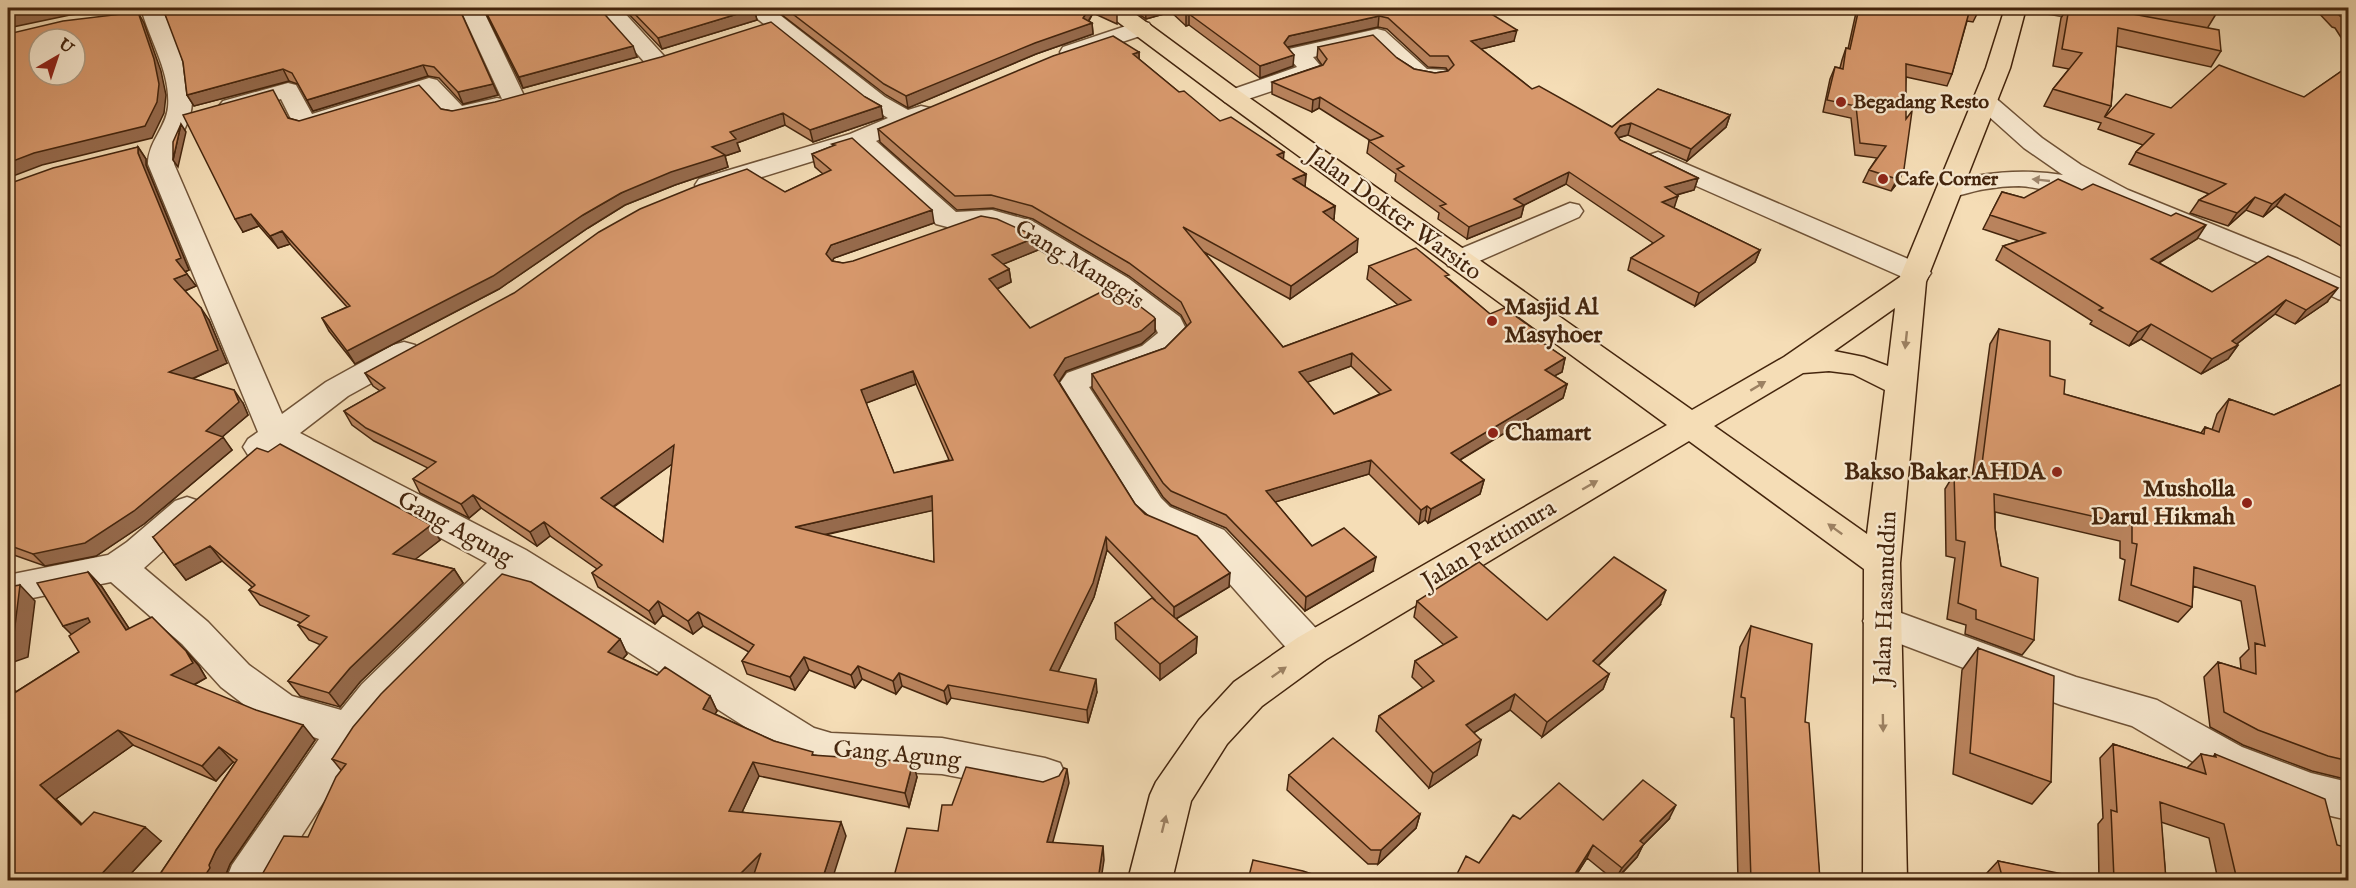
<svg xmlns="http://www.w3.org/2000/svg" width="2356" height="888" font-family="'IM FELL English',serif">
  <rect width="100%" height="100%" fill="#f5ddb6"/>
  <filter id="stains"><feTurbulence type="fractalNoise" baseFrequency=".00333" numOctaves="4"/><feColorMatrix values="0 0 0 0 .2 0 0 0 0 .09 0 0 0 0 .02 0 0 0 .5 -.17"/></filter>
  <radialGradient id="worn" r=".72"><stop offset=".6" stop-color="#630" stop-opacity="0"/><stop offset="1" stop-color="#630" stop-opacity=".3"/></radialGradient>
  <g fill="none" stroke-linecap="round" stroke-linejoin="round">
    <defs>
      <path id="minor" d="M141 8H161C174 35 199 85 190 115 185 133 173 145 174 164L282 414 326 382 393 345 404 342 415 345 419 352 415 359 348 396 300 433 526 550 814 728 831 733 942 738 1045 758 1060 763 1066 776 1060 789 1045 794 942 774 831 769 789 755 516 580 390 708 363 741 273 880H226L232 865 319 739 264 720 221 687 182 644 111 582 8 603V575L108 555 127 542 175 501 187 497 199 501 204 510 199 519 144 568 208 622 249 665 292 696 341 710 362 684 487 563 278 450C268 458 261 459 248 455L243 447 248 439 258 432 148 164C148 142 166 128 168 107 171 72 149 39 141 8Z
        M460 8H482L526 100 522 105 508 106 505 110 457 121 448 119 425 94 305 131 296 129 281 99 231 113 223 111 219 106 223 101 288 83 296 85 312 114 429 78 437 80 462 106 497 98 502 99Z
        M604 8H620L664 56 667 61 664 66 656 68 648 66 604 17 601 12Z
        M748 8H771L885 97 908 110 921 106 930 108 933 113 930 118 876 141 956 212 992 210 1032 221 1128 278 1180 317 1189 335 1164 360 1089 387 1161 498 1170 507 1224 530 1325 638 1330 649 1325 660 1311 665 1297 660 1198 548 1146 525 1137 516 1057 387 1067 373 1142 346 1158 333 1156 329 1108 290 1012 233 991 226 955 229 936 224 855 148 717 191 708 193 699 191 695 185 699 179 850 134 888 118 869 107 750 13Z
        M2041 8H2086L2117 13 2120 18 2117 23 2109 25 2052 14 2044 13Z
        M1141 21 1149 23 1152 28 1149 33 1071 59 1063 57 1060 52 1063 47Z
        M1377 29 1385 31 1427 69 1446 70 1450 75 1446 80C1409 89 1398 66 1372 44L1313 57 1324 70 1320 75 1233 104 1225 102 1221 97 1225 92 1297 67 1286 54 1289 49Z
        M1984 93 1992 95 2042 138 2081 165 2128 190 2298 259 2348 282V302L2338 299 2278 271 2098 195C2082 199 2040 187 2019 186 2008 186 1997 187 1986 189 1970 191 1955 199 1940 196L1936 190 1940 184C1981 173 2020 168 2063 175L2024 148 1976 105 1972 100 1976 95Z
        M1658 152 1927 267 1931 273 1927 279 1917 282 1907 279 1649 165 1645 160 1649 155Z
        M1570 203 1579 205 1583 211 1579 217 1468 266 1458 268 1448 266 1444 260 1448 254Z
        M1882 606 2076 677 2157 700 2242 747 2311 773 2348 782V820L2310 811 2212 773 2132 726 2061 705 1869 632 1863 621 1869 610Z"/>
      <path id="major" d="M1104 8H1127L1241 92 1692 410 1784 357 1900 277 1986 68 2005 8H2026L2010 68 1926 282 1900 563 1907 880H1863L1864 569 1689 441 1325 660 1262 706 1227 744 1191 801 1172 880H1128L1150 795 1156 782 1199 720 1234 682 1297 638 1667 425 1225 102 1106 13ZM1895 308 1888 366 1864 357 1834 351ZM1829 371 1853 374 1885 390 1867 534 1714 426 1803 373Z"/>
    </defs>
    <use href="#minor" stroke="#705337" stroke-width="3"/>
    <use href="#major" stroke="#44250d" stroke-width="3"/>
    <use href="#minor" fill="#f8e9d0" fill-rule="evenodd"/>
    <use href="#major" fill="#f5ddb6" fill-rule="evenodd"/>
  </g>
  <path fill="#b9835d" stroke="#44250d" stroke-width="1.5" fill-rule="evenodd" d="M168 8H460L459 9 498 95 463 104 439 78 428 76 313 111 298 84 289 81 194 106 187 95 183 62Z
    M483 8H603L601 10 637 57 523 88Z
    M623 8H753L754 9 757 20 662 49Z
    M773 8H1109L1117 13V24L1093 13 1089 21 1092 23 1093 34 1036 54 908 108 886 95Z
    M1129 8H1482L1514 41 1481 49 1532 89 1612 127 1658 89 1730 115 1726 127 1687 161 1628 135 1618 138 1620 140 1698 178 1694 190 1677 195 1674 208 1760 250 1755 262 1695 306 1628 270 1631 258 1653 243 1566 184 1524 205 1521 217 1467 239 1438 219 1439 213 1395 181 1396 174 1367 153 1369 141H1371L1319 108 1312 112 1272 94V82L1322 65 1317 58 1318 47 1397 58 1414 69 1435 73 1448 71 1446 68 1428 67 1387 29 1378 27 1288 47 1293 66 1260 78 1189 25 1186 26 1171 12 1146 19Z
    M1857 8H1980L1973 22 1967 21 1952 74 1947 86 1906 77 1899 181 1891 191 1863 182 1869 170 1877 158 1855 155 1851 118 1823 112 1830 79 1835 67 1840 68 1842 60 1846 48 1848 49Z
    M2067 8H2215L2216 14 2208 27 2221 51 2211 67 2116 46 2111 106 2105 116 2171 108 2304 97 2349 66V251L2276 206 2263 217 2246 210 2228 226 2190 213 2199 200 2209 194 2129 164 2136 152 2143 145 2098 129 2101 123 2044 106 2053 89 2069 69 2053 66 2061 18Z
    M2314 8H2349V50L2335 28 2332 27Z
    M1139 52V59L1179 92 1220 121 1306 174 1305 187 1335 206 1334 219 1333 220 1357 252 1290 299 1204 252 1283 347 1398 305 1367 279 1369 266 1449 279 1490 314 1536 338 1565 358 1562 372 1554 376 1567 384 1563 398 1460 460 1484 480 1480 494 1428 523 1425 520 1419 524 1369 474 1275 502 1312 546 1373 571 1305 611 1226 528 1171 505 1163 497 1092 388V374L1165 348 1187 326 1181 315 1129 276 1033 219 993 208 957 210 880 142 878 129ZM1351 366 1380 394 1334 414 1307 382Z
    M865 97 881 106 883 118 813 142 785 125 737 143 740 151 725 156 728 167 675 185 625 205 588 228 499 289 355 364 329 331 322 318 347 307 290 244 278 248 259 226 243 232 288 118 299 121 441 109 452 111Z
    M832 144 934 223 834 258 832 261 843 263 1038 250 1003 264 1009 269 1011 282 997 289 1030 328 1155 319V332L1141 344 1066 371 1059 382 1135 504 1229 587 1176 619 1197 637 1196 653 1160 680 1116 639 1115 623 1155 600 1107 550 1094 597 1058 672 1097 692 1088 723 951 698 947 704 902 686 896 694 862 679 855 688 809 670 795 690 747 674 742 661 749 652 703 626 693 634 663 615 655 624 598 587 592 573 597 569 550 536 537 546 481 508 469 518 420 493 413 479 428 468 374 441 352 425 344 411 380 391 373 386 365 373 785 192 823 174 815 167 812 154 833 146ZM916 384 949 460 894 473 866 403ZM672 464 663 542 614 507ZM933 510 934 562 825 535Z
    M138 147 146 159V165L189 270 185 272 196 286 185 291 209 320 227 363 192 379 243 403 248 415 222 437 232 450 144 524 96 556 45 566 8 553V184Z
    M2082 190 2197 239 2159 263 2212 292 2327 302 2295 324 2275 314 2237 344 2238 345 2228 359 2201 374 2141 339 2129 346 2090 324 2092 321 1996 260 2003 246 2019 241 1983 229 2002 192 2024 198Z
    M1999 329 2050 376 2064 394 2201 433 2205 427 2212 430 2217 414 2229 399 2274 415 2349 381V780L2312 771 2243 745 2210 727 2204 677 2218 662 2241 669 2240 658 2249 649 2241 601 2193 586 2192 607 2178 622 2119 600 2125 560 2120 558V541L1995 512V528L2001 566 2034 640 2022 655 1965 634 1966 625 1947 619 1955 558 1946 556 1945 489 1954 474 1972 478 1990 344Z
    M153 537 440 540 415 559 454 569 463 583 360 682 340 707 300 696 288 681 321 645 309 640 298 625 301 623 260 605 249 590 252 587 222 561 186 580Z
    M88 572 102 587 129 629 186 651 199 666 206 678 194 685 315 740 230 864 224 879 156 880 235 763 233 762 216 781 133 745 56 799 82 824 161 841 125 880H8L16 692 79 652 71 634Z
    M1417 601 1547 620 1660 605 1598 666 1609 674 1603 689 1542 737 1510 710 1473 733 1477 755 1429 788 1376 731 1379 716 1423 688 1412 677 1415 661 1444 645 1414 617Z
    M1751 626 1805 722 1820 880H1738L1734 718 1731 717 1740 647Z
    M620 639 627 654 623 659 657 675 710 696 717 711 715 714 774 741 814 755 917 777 909 807 759 776 742 812 846 836 341 770 332 759Z
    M1978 648 2051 782 2032 804 1953 774 1962 670Z
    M2113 744 2187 768 2201 754 2213 757 2215 754 2337 845 2349 880H2218L2209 838 2161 822 2166 880H2099L2098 824 2103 818 2100 758Z
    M1289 775 1420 814 1416 828 1378 864H1368L1287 790Z
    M1520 819 1603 820 1669 819 1643 845 1637 857 1616 880H1614L1587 858 1573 880H1454L1479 863Z
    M1998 861 2083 880H1986L1985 875Z"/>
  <path fill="#966a4c" stroke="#44250d" stroke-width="1.5" d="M45 8H127L70 15 8 28V15Z
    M1090 8H1093V13L1086 25 1092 23 1093 34 1036 54 908 108 906 96 1083 18Z
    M1145 8H1171V12L1146 19Z
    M754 9 757 20 662 49 658 38Z
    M138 12 144 23 161 71 166 95 164 113 152 138 42 165 8 178V163Z
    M1189 14V25L1186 26V15Z
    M1379 16 1378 27 1288 47 1284 54V43L1289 36Z
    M1517 30 1514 41 1469 52 1471 41Z
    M633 46 637 57 523 88 519 77Z
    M1139 52V65L1133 54Z
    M1294 55 1293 66 1260 78V66Z
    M423 65 428 76 313 111 307 100Z
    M283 69 289 81 194 106 187 95Z
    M493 84 498 95 463 104 458 92Z
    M1320 97 1319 108 1312 112 1313 100Z
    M881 106 883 118 813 142 810 130Z
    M783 113 785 125 737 143 740 151 725 156 728 167 675 185 625 205 588 228 499 289 355 364 347 351 621 193 712 147 730 132Z
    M1730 115 1726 127 1687 161 1691 149Z
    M1631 123 1628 135 1617 138 1615 133 1620 126Z
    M181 124 186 132 178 167 173 160Z
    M138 147 146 159V165L189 270 184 272 176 260 138 153Z
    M1284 152 1283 165 1277 155Z
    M1904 169 1899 181 1891 191 1897 179Z
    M1569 172 1566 184 1524 205 1521 217 1467 239 1469 227 1514 199Z
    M1306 174 1305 187 1293 179Z
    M1698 178 1694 190 1661 199 1665 187Z
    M2285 194 2276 206 2263 217 2272 204Z
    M1678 196 1674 208 1658 214 1662 202Z
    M2255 197 2246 210 2228 226 2237 213Z
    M1335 206 1334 219 1321 226 1323 212Z
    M932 210 934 223 834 258 829 267 826 254 831 245Z
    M251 214 259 226 243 232 235 219Z
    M2206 225 2197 239 2142 273 2151 259Z
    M282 231 290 244 278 248 270 236Z
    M1037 237 1038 250 994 268 992 255Z
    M1358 239 1357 252 1290 299 1291 286Z
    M1760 250 1755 262 1695 306 1699 293Z
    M1009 269 1011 282 990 292 989 279Z
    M187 274 196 286 182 292 174 279Z
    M2338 288 2327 302 2295 324 2306 310Z
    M2286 300 2275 314 2229 350 2238 345 2228 359 2201 374 2212 359 2232 341Z
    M201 308 209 320 227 363 178 385 169 372Z
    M1155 319V332L1141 344 1066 371 1055 388 1054 375 1065 358Z
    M2151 324 2141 339 2129 346 2138 332Z
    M1538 332 1534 346 1531 335Z
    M1352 353 1351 366 1297 386 1299 372Z
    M1565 358 1562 372 1541 383 1545 370Z
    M913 371 916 384 864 404 861 390Z
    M1567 384 1563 398 1448 467 1451 453Z
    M234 390 243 403 248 415 215 443 206 431Z
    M223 437 232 450 144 524 96 556 45 566 33 554Z
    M674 445 679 459 607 511 601 498Z
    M1371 460 1369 474 1265 505 1266 491Z
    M1484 480 1480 494 1428 523 1431 509Z
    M473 495 481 508 469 518 461 504Z
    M932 496 935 510 800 540 795 527Z
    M1427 506 1425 520 1419 524 1421 510Z
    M544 522 550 536 537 546 530 532Z
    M431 525 440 540 403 569 393 554Z
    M1106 537 1107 550 1094 597 1052 684 1050 670Z
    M210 546 222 561 186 580 174 565Z
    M1376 557 1373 571 1305 611 1306 597Z
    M454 569 463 583 360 682 340 707 329 693 350 668Z
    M88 572 102 587 140 645 126 630Z
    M1230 573 1229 587 1174 620V607Z
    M20 585 35 601 28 657 8 664V644Z
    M1666 590 1660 605 1587 676 1593 661Z
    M658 601 663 615 655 624 649 611Z
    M698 612 703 626 693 634 688 621Z
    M88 618 102 633 78 641 63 626Z
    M1197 637 1196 653 1160 680V664Z
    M620 639 627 654 615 667 608 652Z
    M186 651 199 666 206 678 184 690 171 675Z
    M804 657 809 670 795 690 790 677Z
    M858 666 862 679 855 688 851 675Z
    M899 673 902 686 896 694 893 681Z
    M1609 674 1603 689 1542 737 1547 722Z
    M1096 679 1097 692 1088 723 1087 710Z
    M8 684 24 699H8Z
    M948 685 951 698 947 704 944 691Z
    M1515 694 1510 710 1462 740 1466 725Z
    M710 696 717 711 709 724 703 709Z
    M303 725 315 740 230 864 224 879 225 880H202L216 850Z
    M118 730 133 745 56 799 97 839 81 825 40 785Z
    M1481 740 1477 755 1429 788 1433 773Z
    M219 747 233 762 216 781 202 766Z
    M753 762 759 776 736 825 729 811Z
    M913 762 917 777 909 807 905 793Z
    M1067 769 1069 783 1049 856 1047 842Z
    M1676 805 1669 819 1643 845 1637 857 1615 880 1622 868 1640 841Z
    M1420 814 1416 828 1378 864 1381 850Z
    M841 822 846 836 832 880H822Z
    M145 827 161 841 125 880H96Z
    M1593 845 1587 858 1573 880H1571Z
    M1103 846 1104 860 1101 880H1098Z
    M761 853 754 880H734Z"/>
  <path fill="#d7986c" stroke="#44250d" stroke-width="1.5" fill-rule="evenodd" d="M8 8H45L8 15Z
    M168 8H459L493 84 458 92 434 67 423 65 307 100 292 73 283 69 187 95 183 62 163 9Z
    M484 8H599L633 46 519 77Z
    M629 8H753L754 9 658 38Z
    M785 8H1090L1083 18 1092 23 1035 43 906 96 884 84Z
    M1104 8H1109L1117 13Z
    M1178 8H1482L1517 30 1471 41 1532 89 1539 86 1612 127 1658 89 1730 115 1691 149 1631 123 1620 126 1615 133 1620 140 1698 178 1665 187 1678 196 1662 202 1760 250 1699 293 1631 258 1664 236 1569 172 1514 199 1524 205 1469 227 1440 206 1446 204 1397 169 1404 166 1369 141 1383 136 1320 97 1313 100 1272 82 1323 65 1327 59 1318 47 1373 35 1397 58 1414 69 1435 73 1448 71 1454 65 1448 56H1430L1388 18 1379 16 1289 36 1284 43 1294 55 1260 66 1189 14 1186 15Z
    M1859 8H1980L1978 11 1970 9 1952 74 1906 64V119L1912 111 1904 169 1897 179 1869 170 1886 146 1860 143 1856 106 1827 100 1835 67 1843 69 1846 48 1850 49Z
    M2069 8H2100L2219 30 2221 51 2118 28 2111 106 2053 89 2082 53 2062 49Z
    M2179 8H2215L2216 14Z
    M2332 8H2349V25L2343 16H2340Z
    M138 12 154 59 159 84 157 102 145 126 34 153 8 163V34L63 21ZM39 39H75V75H39Z
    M771 22 865 97 881 106 810 130 783 113 730 132 736 139 712 147 725 155 671 172 621 193 583 215 493 276 347 351 322 318 350 306 282 231 270 236 251 214 235 219 183 115 273 90 288 118 299 121 419 85 441 109 452 111 495 102 661 57Z
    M1113 36 1139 52 1133 54 1179 92 1184 91 1220 121 1231 117 1284 152 1277 155 1306 174 1293 179 1335 206 1323 212 1358 239 1291 286 1183 227 1283 347 1411 300 1369 266 1416 248 1449 275 1445 276 1490 314 1504 308 1538 332 1531 335 1565 358 1545 370 1567 384 1451 453 1484 480 1431 509 1427 506 1421 510 1371 460 1266 491 1312 546 1344 528 1376 557 1306 597 1226 515 1171 491 1163 483 1092 374 1165 348 1191 322 1181 302 1129 263 1032 206 991 195 955 196 878 129 1053 56ZM1352 353 1391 390 1334 414 1299 372Z
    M2219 65 2304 97 2349 66V232L2285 194 2272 204 2255 197 2237 213 2199 200 2226 184 2136 152 2154 134 2105 117 2126 94 2171 108Z
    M181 124 173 160V142Z
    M852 138 932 210 831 245 826 254 832 261 843 263 853 261 981 216 997 219 1037 237 992 255 1009 269 989 279 1030 328 1113 286 1154 317 1155 319 1141 331 1065 358 1054 375 1135 504 1145 514 1197 536 1230 573 1174 607 1106 537 1093 583 1050 670 1096 679 1087 710 948 685 944 691 899 673 893 681 858 666 851 675 804 657 790 677 742 661 754 645 698 612 688 621 658 601 649 611 592 573 602 565 544 522 530 532 473 495 461 504 413 479 436 462 366 428 344 411 385 388 365 373 514 293 599 232 640 209 699 185 747 169 785 192 831 170 812 154 835 145 832 144ZM913 371 953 460 894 473 861 390ZM674 445 663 542 601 498ZM932 496 934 562 795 527Z
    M138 147V153L181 258 176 260 187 274 174 279 201 308 218 350 169 372 234 390 239 402 206 431 223 437 134 511 85 543 33 554 8 545V184L53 168Z
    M2058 179 2082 190 2093 184 2171 216 2176 213 2206 225 2151 259 2212 292 2268 256 2338 288 2306 310 2286 300 2232 341 2238 345 2212 359 2151 324 2138 332 2099 310 2103 308 2003 246 2045 233 1990 215 2002 192 2024 198Z
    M1999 329 2050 341V376L2065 380 2064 394 2204 434 2205 427 2219 432 2229 399 2274 415 2349 381V761L2328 756 2258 730 2224 712 2218 662 2256 674 2255 643 2265 646 2255 586 2194 567 2192 607 2131 585 2137 544 2132 543V525L1994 494 1995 528 2001 566 2038 578 2034 640 1976 619V610L1958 603 1965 542 1956 540 1954 474 1980 480Z
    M280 444 431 525 393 554 454 569 350 668 329 693 288 681 327 637 298 625 309 616 249 590 255 585 210 546 174 565 153 537 257 448 268 452Z
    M1614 557 1666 590 1593 661 1609 674 1547 722 1515 694 1466 725 1481 740 1433 773 1379 716 1434 681 1415 661 1457 637 1417 601 1479 562 1547 620Z
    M88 572 126 630 152 617 186 651 193 663 171 675 256 710 303 725 216 850 209 865 210 868 202 880H156L237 760 219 747 202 766 118 730 40 785 81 825 94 812 145 827 96 880H8V697L79 652 69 636 90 622 88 618 63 626 37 583Z
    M502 574 531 582 620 639 608 652 657 675 665 667 710 696 703 709 774 741 813 752 812 755 913 762 905 793 753 762 729 811 841 822 822 880H752L761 853 734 880H259L284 836 308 837 336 777 346 764 332 759 353 727 381 694Z
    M20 585 13 642 8 644V587Z
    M1152 598 1197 637 1160 664 1115 623Z
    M1751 626 1812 644 1805 722 1809 723 1820 880H1751L1745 698 1741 697Z
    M1978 648 2054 676 2051 782 1970 753Z
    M1333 738 1420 814 1381 850H1371L1289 775Z
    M2113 744 2206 774 2201 754 2216 757 2215 754 2325 799 2337 845 2349 848V880H2237L2224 824 2160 802 2166 880H2119L2114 879 2111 810 2117 812Z
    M966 767 1043 782 1059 776 1064 768 1067 769 1047 842 1103 846 1098 880H893L907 828 938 831 942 805H952Z
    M1643 780 1676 805 1640 841 1644 844 1622 868 1593 845 1571 880H1454L1466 856 1479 863 1513 815 1520 819 1559 783 1603 820Z
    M1253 860 1303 871 1330 880H1248Z
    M1998 861 2083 878V880H2003Z"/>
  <defs><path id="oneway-solid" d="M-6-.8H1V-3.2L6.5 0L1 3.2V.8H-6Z" transform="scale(1.5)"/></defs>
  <use fill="#9e876e" href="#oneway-solid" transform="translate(2041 180) rotate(-174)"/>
  <g fill="#9c8162">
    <use href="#oneway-solid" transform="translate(1906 340) rotate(96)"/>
    <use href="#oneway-solid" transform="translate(1758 386) rotate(-31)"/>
    <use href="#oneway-solid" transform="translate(1590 485) rotate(-30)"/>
    <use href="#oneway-solid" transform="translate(1835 529) rotate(-144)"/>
    <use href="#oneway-solid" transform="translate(1279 672) rotate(-35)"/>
    <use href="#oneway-solid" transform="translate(1883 723) rotate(89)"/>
    <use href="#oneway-solid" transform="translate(1164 824) rotate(-76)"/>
  </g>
  <g fill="#8f2418" stroke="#f8e9d0" stroke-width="2">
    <circle cx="1841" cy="102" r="6"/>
    <circle cx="1883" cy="179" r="6"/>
    <circle cx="1492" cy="321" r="6"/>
    <circle cx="1493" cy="433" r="6"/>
    <circle cx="2057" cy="472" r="6"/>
    <circle cx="2247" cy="503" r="6"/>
  </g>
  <g text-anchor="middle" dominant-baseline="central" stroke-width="4.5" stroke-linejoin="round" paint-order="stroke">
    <g font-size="20" font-weight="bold" fill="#44250d" stroke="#f8e9d0" text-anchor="start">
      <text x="1853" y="102">Begadang Resto</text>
      <text x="1895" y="179">Cafe Corner</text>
    </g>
    <g font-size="24" fill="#44250d" stroke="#f8e9d0">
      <text transform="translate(1394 214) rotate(36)">Jalan Dokter Warsito</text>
      <text transform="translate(1079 265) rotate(32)">Gang Manggis</text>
      <text transform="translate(455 529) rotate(29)">Gang Agung</text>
      <text transform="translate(1489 545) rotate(-31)">Jalan Pattimura</text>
      <text transform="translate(1886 598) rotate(-88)">Jalan Hasanuddin</text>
      <text transform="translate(897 755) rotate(5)">Gang Agung</text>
    </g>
    <g font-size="24" font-weight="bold" fill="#44250d" stroke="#f8e9d0" text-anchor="start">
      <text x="1504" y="307">Masjid Al<tspan x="1504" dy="28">Masyhoer</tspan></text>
      <text x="1505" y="433">Chamart</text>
      <text x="2045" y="472" text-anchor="end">Bakso Bakar AHDA</text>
      <text x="2235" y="489" text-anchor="end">Musholla<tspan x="2235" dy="28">Darul Hikmah</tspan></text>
    </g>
  </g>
  <rect width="2356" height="888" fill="none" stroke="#f5ddb6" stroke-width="30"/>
  <rect x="9" y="9" width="2338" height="870" fill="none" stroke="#44250d" stroke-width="3"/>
  <rect x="15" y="15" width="2326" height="858" fill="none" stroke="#44250d" stroke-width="1.5"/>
  <g transform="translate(57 57) rotate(39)"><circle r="28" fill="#f8e9d0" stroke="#b09b82" stroke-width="1.5"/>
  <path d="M0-4.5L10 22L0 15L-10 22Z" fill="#8f2418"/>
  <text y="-9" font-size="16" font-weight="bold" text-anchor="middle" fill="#44250d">U</text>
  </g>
  <rect width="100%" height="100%" filter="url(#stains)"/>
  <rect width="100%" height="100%" fill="url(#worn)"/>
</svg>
